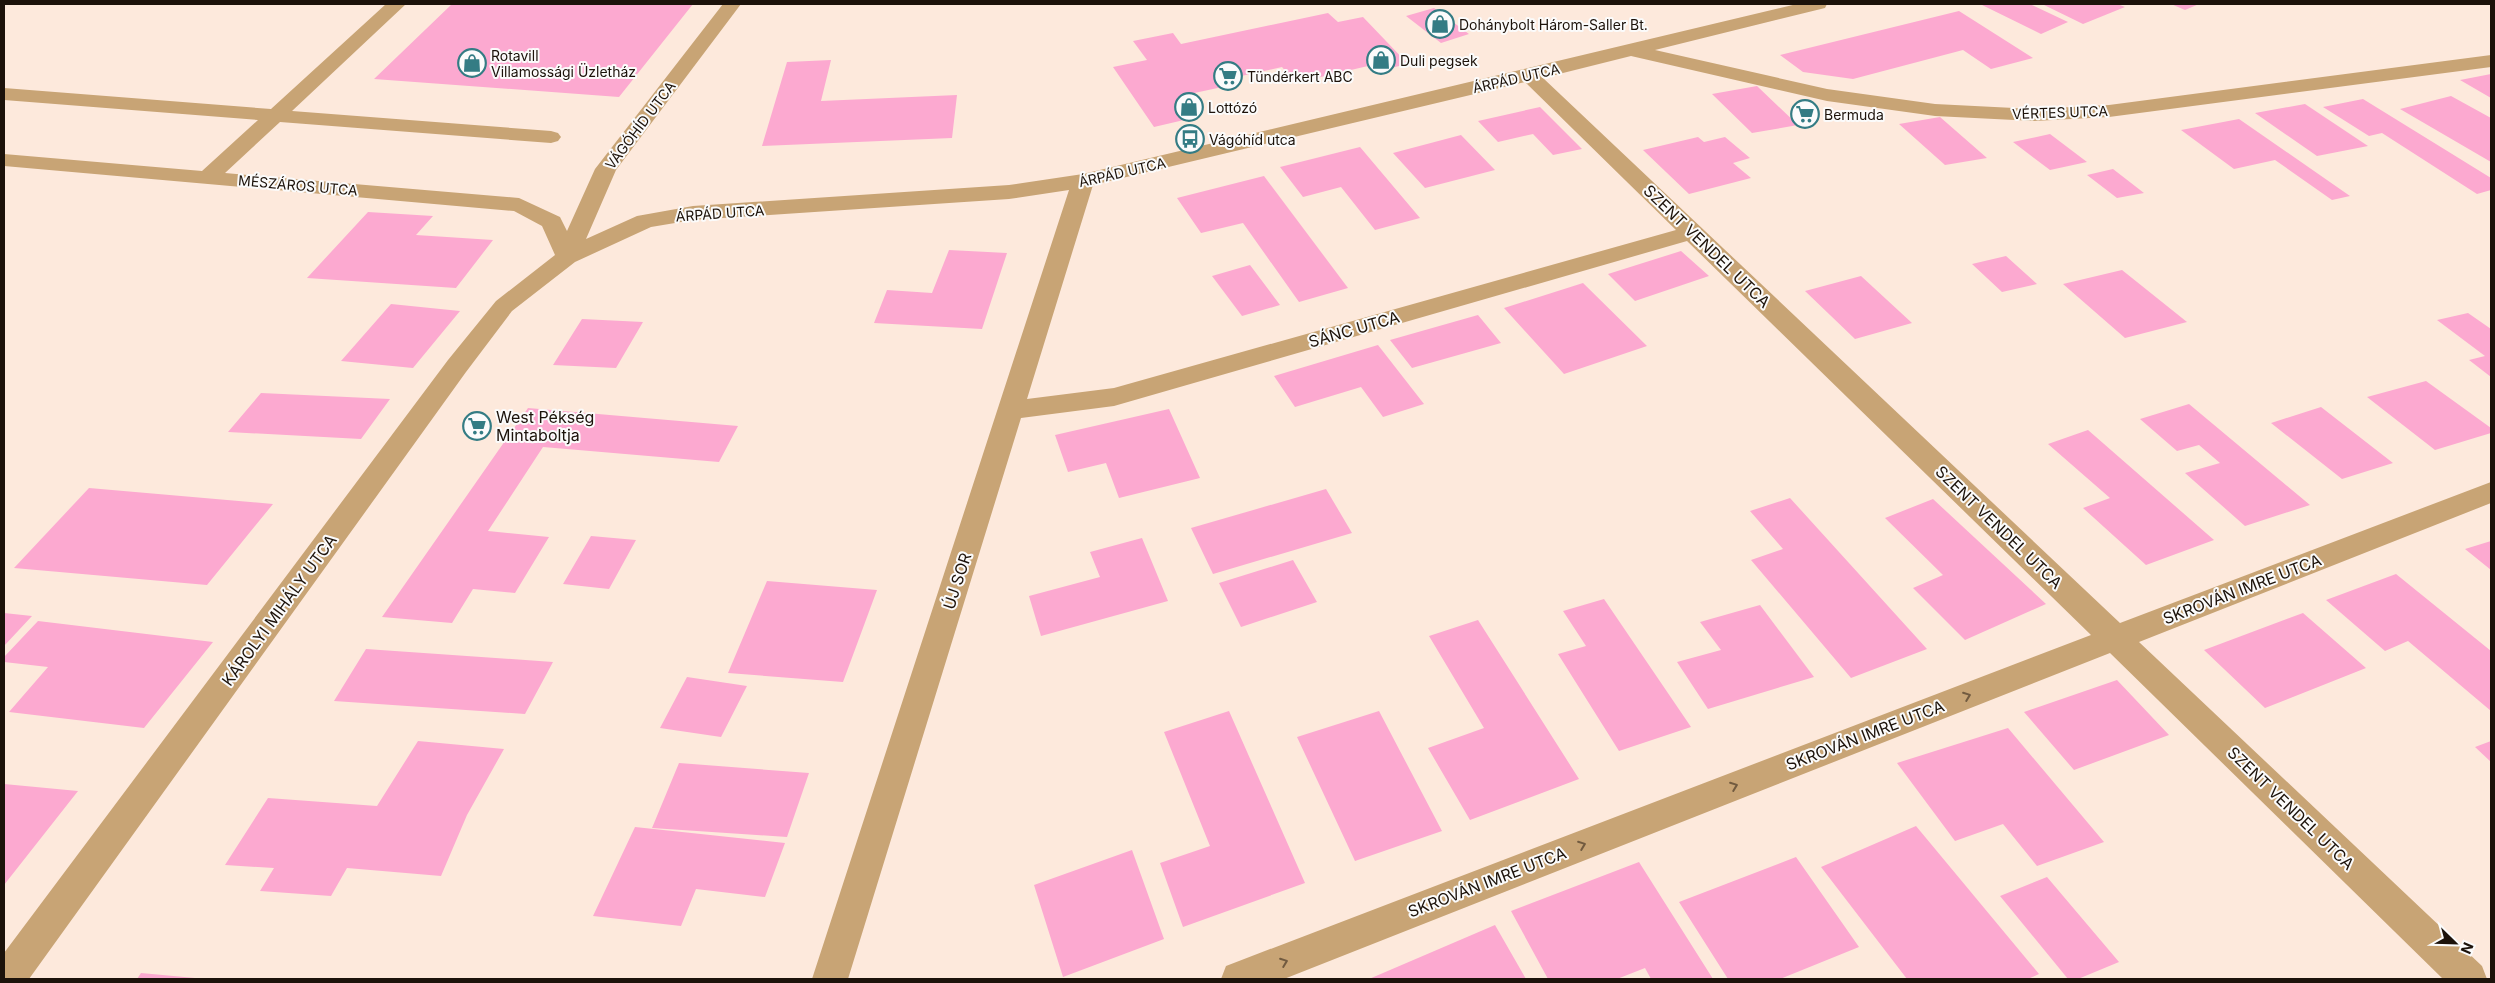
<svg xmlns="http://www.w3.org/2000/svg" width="2495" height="983" font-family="Inter,sans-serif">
  <rect width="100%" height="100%" fill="#fde9dc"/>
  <path fill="#fca9d0" d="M452 4H693L619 97 374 79Z
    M1980 4H2030L2068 22 2041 34Z
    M2042 4H2117L2125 7 2083 24Z
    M2171 4H2199L2185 10Z
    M1434 8 1469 34 1441 43 1406 16Z
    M1959 11 2033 58 1991 69 1963 50 1853 79 1803 72 1780 55Z
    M1328 13 1338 22 1363 17 1408 64 1373 72 1368 66 1295 83 1282 67 1223 80 1227 86 1185 95 1201 116 1154 127 1113 67 1147 60 1133 41 1173 33 1181 44Z
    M831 60 821 101 957 95 952 138 762 146 787 62Z
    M2491 74V98L2460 80Z
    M1757 86 1798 125 1752 133 1712 94Z
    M2451 96 2491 118V162L2400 109Z
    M2363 99 2491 178V190L2477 194 2382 133 2369 136 2323 107Z
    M2305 104 2368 146 2317 156 2255 113Z
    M1540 107 1582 149 1553 155 1533 134 1498 142 1478 121Z
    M1940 117 1987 158 1945 165 1899 124Z
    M2239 119 2350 196 2332 200 2275 160 2234 169 2181 130Z
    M2050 134 2087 162 2050 170 2013 142Z
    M1461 135 1495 170 1425 188 1393 153Z
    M1698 137 1704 142 1725 137 1750 158 1733 163 1751 178 1689 194 1643 150Z
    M1360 147 1420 218 1375 230 1341 187 1303 197 1280 167Z
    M2113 169 2144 193 2117 198 2087 175Z
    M1264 176 1348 288 1299 302 1243 223 1201 233 1177 198Z
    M368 212 433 216 416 235 493 240 456 288 307 278Z
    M949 250 1007 253 982 329 874 323 887 290 932 293Z
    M1681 251 1709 276 1635 301 1608 274Z
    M2006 256 2037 284 2002 292 1972 264Z
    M1250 265 1280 305 1242 316 1212 276Z
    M2122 270 2187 322 2125 338 2063 284Z
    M1861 276 1912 323 1855 339 1805 291Z
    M1583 283 1647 346 1564 374 1504 308Z
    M391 304 460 311 413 368 341 361Z
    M2468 313 2491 329V377L2469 360 2485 356 2437 320Z
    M1478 315 1501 343 1412 368 1390 340Z
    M582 319 643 322 616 368 553 365Z
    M1378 345 1424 404 1383 417 1361 387 1295 407 1274 376Z
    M2426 381 2491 428V433L2435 450 2367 397Z
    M261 393 390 399 361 439 228 432Z
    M2189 404 2310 505 2245 526 2185 473 2220 463 2199 445 2177 451 2140 419Z
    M2321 407 2393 463 2342 479 2271 423Z
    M528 408 738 426 719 462 543 447 488 531 549 537 515 593 473 589 452 623 382 617Z
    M1169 409 1200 478 1119 498 1106 463 1068 472 1055 435Z
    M2088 430 2214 540 2146 565 2083 508 2110 498 2048 444Z
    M89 488 273 504 207 585 14 568Z
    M1326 489 1352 533 1213 574 1191 528Z
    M1790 498 1927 649 1851 678 1751 560 1783 549 1750 511Z
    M1933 499 2046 604 1965 640 1913 588 1943 575 1885 518Z
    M591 536 636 540 609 589 563 584Z
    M1142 538 1168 601 1041 636 1029 596 1100 577 1090 552Z
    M2491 541V570L2465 549Z
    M1293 560 1317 602 1241 627 1219 583Z
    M2396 574 2491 651V711L2408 641 2385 651 2326 600Z
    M767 581 877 590 843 682 728 673Z
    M1604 599 1691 727 1619 751 1558 654 1586 646 1563 611Z
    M1760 605 1814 677 1708 709 1677 662 1721 650 1700 622Z
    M4 613 32 616 4 646Z
    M2303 613 2366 668 2265 708 2204 650Z
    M1478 620 1579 779 1470 820 1428 748 1484 728 1429 636Z
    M38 621 213 642 144 728 9 712 48 667 4 662V657Z
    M366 649 553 662 525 714 334 701Z
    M687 677 747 686 721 737 660 728Z
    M2117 680 2169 735 2074 770 2024 712Z
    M1229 711 1305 883 1183 927 1160 863 1210 846 1164 732Z
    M1379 711 1442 831 1355 861 1297 737Z
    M2008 728 2104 842 2037 866 2003 824 1955 841 1897 763Z
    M418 741 504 749 467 815 441 876 347 868 331 896 260 891 274 868 225 865 268 798 377 806Z
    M2491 741V762L2475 747Z
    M679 763 809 773 787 837 652 828Z
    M4 784 78 791 4 885Z
    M1916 826 2039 974 2028 979H1907L1821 867Z
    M635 827 785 843 765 897 696 889 681 926 593 916Z
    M1132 850 1164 939 1063 977 1034 885Z
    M1796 857 1859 947 1780 979H1728L1679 902Z
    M1639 862 1713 979H1651L1645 968 1617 979H1548L1511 911Z
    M2047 877 2119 962 2078 979H2068L2000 896Z
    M1495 925 1526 979H1369Z
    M141 973 195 978 194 979H137Z"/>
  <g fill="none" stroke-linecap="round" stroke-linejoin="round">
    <path fill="#c8a475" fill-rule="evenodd" d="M386 4H406L292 111 551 131 558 133 561 137 558 141 551 143 280 122 225 173 519 198 560 217 567 231 595 169 723 4H741L616 170 586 239 637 216 693 206 1009 185 1083 174 1797 4H1827L1825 8 1655 50 1827 89 1935 104 2034 109 2109 105 2491 55V67L2109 117 2034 121 1935 116 1827 101 1631 56 1543 78 2120 623 2491 482V503L2139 642 2482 966 2487 979H2443L2110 653 1284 979H1221L1226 966 1239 961 2091 635 1687 241 1114 406 1021 418 848 979H812L1069 190 1009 199 693 220 651 227 575 262 512 311 466 372 29 979H4V953L448 360 496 301 555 255 542 226 514 211 4 166V154L202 171 258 120 4 100V88L271 109ZM1525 82 1676 230 1114 388 1027 399 1093 185Z"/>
  </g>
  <defs><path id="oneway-chevron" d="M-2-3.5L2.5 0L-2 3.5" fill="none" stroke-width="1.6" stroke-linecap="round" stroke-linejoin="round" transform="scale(1.25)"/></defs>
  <g stroke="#725b40">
    <use href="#oneway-chevron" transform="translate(1967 696) rotate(-21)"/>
    <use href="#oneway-chevron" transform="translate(1734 786) rotate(-21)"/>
    <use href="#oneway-chevron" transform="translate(1582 845) rotate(-21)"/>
    <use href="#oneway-chevron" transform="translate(1284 962) rotate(-21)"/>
  </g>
  <defs>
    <symbol id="shop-ring" viewBox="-11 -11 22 22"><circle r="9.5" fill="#fbfbfb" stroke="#347c84" stroke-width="1.5"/><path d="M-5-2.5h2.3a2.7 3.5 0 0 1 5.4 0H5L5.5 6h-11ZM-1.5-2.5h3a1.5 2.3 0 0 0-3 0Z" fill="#347c84"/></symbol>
    <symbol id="supermarket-ring" viewBox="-11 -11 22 22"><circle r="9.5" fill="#fbfbfb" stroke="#347c84" stroke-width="1.5"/><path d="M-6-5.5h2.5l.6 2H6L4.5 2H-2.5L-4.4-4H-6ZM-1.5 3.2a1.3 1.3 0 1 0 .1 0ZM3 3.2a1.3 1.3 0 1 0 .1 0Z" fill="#347c84"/></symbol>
    <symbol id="bus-ring" viewBox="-11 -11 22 22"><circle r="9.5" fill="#fbfbfb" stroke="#347c84" stroke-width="1.5"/><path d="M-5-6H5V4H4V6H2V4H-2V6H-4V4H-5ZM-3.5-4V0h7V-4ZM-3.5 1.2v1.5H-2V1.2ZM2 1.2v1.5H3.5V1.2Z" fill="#347c84"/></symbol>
  </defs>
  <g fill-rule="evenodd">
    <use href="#shop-ring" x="1424" y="8" width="32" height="32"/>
    <use href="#shop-ring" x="1365" y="44" width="32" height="32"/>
    <use href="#shop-ring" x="456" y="47" width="32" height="32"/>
    <use href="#supermarket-ring" x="1212" y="60" width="32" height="32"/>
    <use href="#shop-ring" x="1173" y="91" width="32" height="32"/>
    <use href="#supermarket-ring" x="1789" y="98" width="32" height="32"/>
    <use href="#bus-ring" x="1174" y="123" width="32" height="32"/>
    <use href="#supermarket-ring" x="461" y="410" width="32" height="32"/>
  </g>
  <g text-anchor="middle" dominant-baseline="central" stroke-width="4" stroke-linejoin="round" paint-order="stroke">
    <g font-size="14" fill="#1c120a" stroke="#fbfbfb" text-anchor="start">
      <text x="1459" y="24">Dohánybolt Három-Saller Bt.</text>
      <text x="491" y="55">Rotavill<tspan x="491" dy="16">Villamossági Üzletház</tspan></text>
      <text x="1400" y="60">Duli pegsek</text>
      <text x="1247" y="76">Tündérkert ABC</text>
      <text x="1208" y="107">Lottózó</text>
      <text x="1824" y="114">Bermuda</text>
      <text x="1209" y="139">Vágóhíd utca</text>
    </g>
    <g font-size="14" fill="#1c120a" stroke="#fbfbfb">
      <text transform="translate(1516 78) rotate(-13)">ÁRPÁD UTCA</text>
      <text transform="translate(2060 112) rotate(-2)">VÉRTES UTCA</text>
      <text transform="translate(640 125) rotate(-53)">VÁGÓHÍD UTCA</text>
      <text transform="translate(1122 172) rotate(-13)">ÁRPÁD UTCA</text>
      <text transform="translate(298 185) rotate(5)">MÉSZÁROS UTCA</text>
      <text transform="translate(720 213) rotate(-4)">ÁRPÁD UTCA</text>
    </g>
    <g font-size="16" fill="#1c120a" stroke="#fbfbfb">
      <text transform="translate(1707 246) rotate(44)">SZENT VENDEL UTCA</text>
      <text transform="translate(1354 329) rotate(-16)">SÁNC UTCA</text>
      <text transform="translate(1999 527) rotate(44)">SZENT VENDEL UTCA</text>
      <text transform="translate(957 581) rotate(-72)">ÚJ SOR</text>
      <text transform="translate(2242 589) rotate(-21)">SKROVÁN IMRE UTCA</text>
      <text transform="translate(279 610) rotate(-54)">KÁROLYI MIHÁLY UTCA</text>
      <text transform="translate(1865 735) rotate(-21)">SKROVÁN IMRE UTCA</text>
      <text transform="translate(2291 808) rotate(44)">SZENT VENDEL UTCA</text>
      <text transform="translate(1487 882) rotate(-21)">SKROVÁN IMRE UTCA</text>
    </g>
    <g font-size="16" fill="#1c120a" stroke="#fbfbfb" text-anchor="start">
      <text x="496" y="417">West Pékség<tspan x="496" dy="18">Mintaboltja</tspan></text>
    </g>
  </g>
  <rect width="2495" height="983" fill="none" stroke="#1c120a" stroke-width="10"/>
  <g transform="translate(2455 943) rotate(113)" stroke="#fbfbfb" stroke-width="4" paint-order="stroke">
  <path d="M0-4L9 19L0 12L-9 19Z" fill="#1c120a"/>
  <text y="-8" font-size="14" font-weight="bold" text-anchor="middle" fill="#1c120a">N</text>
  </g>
</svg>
